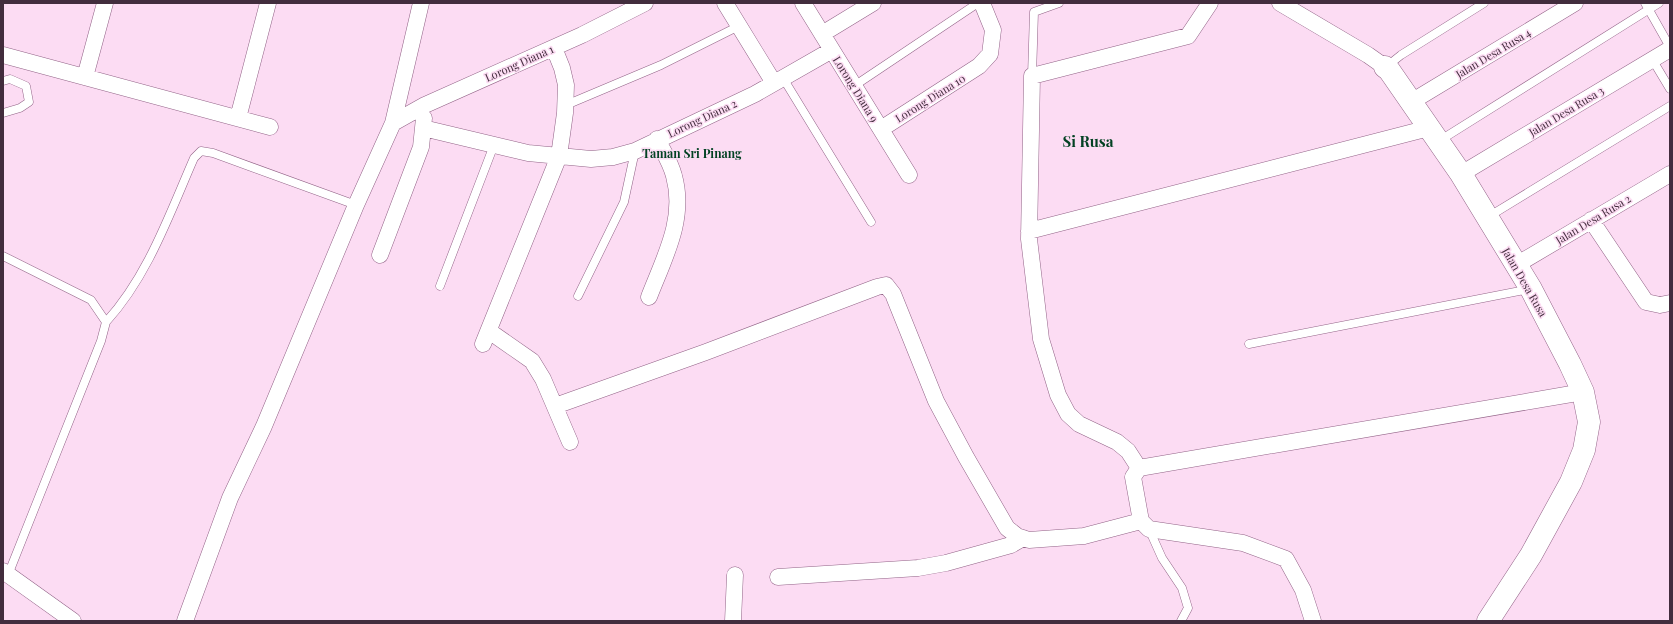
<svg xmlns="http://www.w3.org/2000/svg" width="1673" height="624" font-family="'Playfair Display',serif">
  <rect width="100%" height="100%" fill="#fcdcf3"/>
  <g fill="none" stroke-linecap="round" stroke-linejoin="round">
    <defs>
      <path id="lane" d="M1645 3 1670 47
        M1652 59 1670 89
        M1386 67 1401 55 1484 3
        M1032 76 1034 12 1059 3
        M783 78 871 222
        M3 81 10 79 26 86 29 102 20 108 3 113
        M854 86 978 3
        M566 105 661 65 739 26
        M1439 141 1659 3
        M1488 217 1670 106
        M3 256 91 300 106 322 101 341 8 575
        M440 286 494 145
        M578 296 624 202 635 151
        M106 322C148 276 169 215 194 158L201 151 213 153 356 205
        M1249 344 1530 289
        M1149 529 1162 558 1182 588 1188 608 1181 621"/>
      <path id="street" d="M725 3 774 83
        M803 3 909 175
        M1280 3 1368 55 1385 67
        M822 34 873 3
        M3 55 270 127
        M85 77 105 3
        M1411 102 1575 3
        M238 118 268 3
        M393 123 425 105 582 35 645 3
        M423 128 528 153 591 159 613 157 635 151 755 94 832 50
        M881 129 979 66 990 54 993 30 982 3
        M1461 174 1670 49
        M1591 220 1646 302 1660 305 1670 303
        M1029 231 1429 128
        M380 255 421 147 424 118
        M1516 265 1670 174
        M649 297C664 258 686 219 674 176 671 163 663 151 657 139
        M489 331 532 361 543 379 570 442
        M483 344 559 156 565 113 566 85 562 68 554 48
        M555 406 706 352 877 287 886 285 893 294 936 401 966 457 1007 528 1017 536 1029 540 1084 536 1141 521
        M1139 468 1128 451 1117 442 1079 424 1068 414 1058 395 1041 339 1029 239 1032 76 1188 36 1210 3
        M3 571 73 621
        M778 577 918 568 946 563 1011 545 1023 538
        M185 621 230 498 264 426 356 205 393 123 421 3
        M733 621 735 575
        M1313 621 1303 590 1286 559 1243 543 1149 529 1141 521 1133 477 1139 468 1583 392"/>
      <path id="secondary" d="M1385 67 1389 70 1461 174 1531 289 1570 364 1583 392 1589 422 1584 450 1571 482 1531 555 1488 621"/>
    </defs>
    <use href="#lane" stroke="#926387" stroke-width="9"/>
    <use href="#street" stroke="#926387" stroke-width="17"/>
    <use href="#secondary" stroke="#926387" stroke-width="23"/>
    <use href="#lane" stroke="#fff" stroke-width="8"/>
    <use href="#street" stroke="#fff" stroke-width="16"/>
    <use href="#secondary" stroke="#fff" stroke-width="22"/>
  </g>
  <g text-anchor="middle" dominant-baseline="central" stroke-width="3" stroke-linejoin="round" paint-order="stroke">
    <g font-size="11" fill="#422d3d" stroke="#fcdcf3">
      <text transform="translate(1493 53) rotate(-31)">Jalan Desa Rusa 4</text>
      <text transform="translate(519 63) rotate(-24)">Lorong Diana 1</text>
      <text transform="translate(856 89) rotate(58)">Lorong Diana 9</text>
      <text transform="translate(930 98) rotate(-32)">Lorong Diana 10</text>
      <text transform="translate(1566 111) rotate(-31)">Jalan Desa Rusa 3</text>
      <text transform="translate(702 118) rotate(-25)">Lorong Diana 2</text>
      <text transform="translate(1593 219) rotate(-31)">Jalan Desa Rusa 2</text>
      <text transform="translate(1525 282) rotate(60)">Jalan Desa Rusa</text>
    </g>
    <g font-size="12" font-weight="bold" fill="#034223" stroke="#fcdcf3">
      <text x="692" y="153">Taman Sri Pinang</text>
    </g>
    <g font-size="15" font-weight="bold" fill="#034223" stroke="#fcdcf3">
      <text x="1088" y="141">Si Rusa</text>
    </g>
  </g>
  <rect width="1673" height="624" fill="none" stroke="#422d3d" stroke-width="8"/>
</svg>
